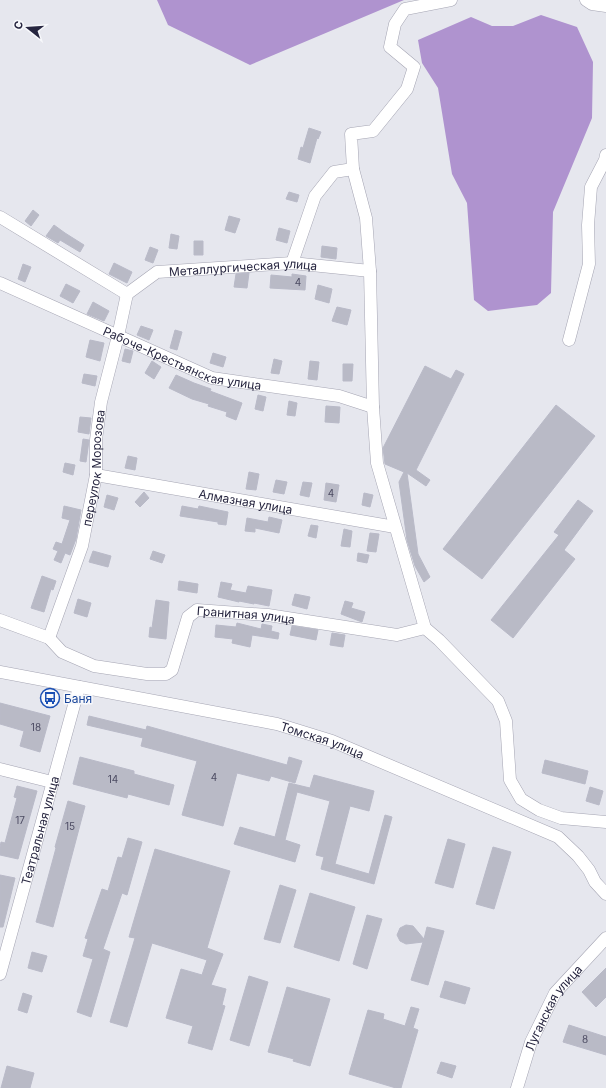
<svg xmlns="http://www.w3.org/2000/svg" width="606" height="1088" font-family="Inter,sans-serif">
  <rect width="100%" height="100%" fill="#e6e7ee"/>
  <path fill="#af93cf" d="M157 0H404L250 65 168 25Z
    M541 15 577 27 593 62 592 118 553 212 551 293 537 305 488 311 474 300 467 203 452 174 438 88 422 63 418 40 471 17 492 26H513Z"/>
  <path fill="#b9bac6" stroke="#b9bac8" d="M309 128 321 132 318 139 317 138 310 163 298 159 301 147 303 148Z
    M289 192 299 195 297 202 286 199Z
    M33 210 39 215 31 226 25 221Z
    M229 216 240 219 235 233 225 230Z
    M54 225 65 233 84 245 80 252 60 240 58 243 46 236Z
    M279 228 290 231 287 243 276 240Z
    M171 234 179 236 177 249 169 248Z
    M194 241H203V255H194Z
    M322 246 337 248 336 259 321 257Z
    M150 247 158 250 153 263 145 260Z
    M114 263 132 272 127 283 109 274Z
    M23 264 31 267 25 282 18 279Z
    M249 273 247 288 234 287 236 274Z
    M292 274 306 276 305 290 270 288 271 275 292 277Z
    M66 284 80 291 73 303 60 296Z
    M318 285 332 289 329 303 315 299Z
    M93 302 109 311 104 321 87 314Z
    M337 307 351 310 347 325 332 321Z
    M141 326 153 330 149 340 137 335Z
    M175 330 182 332 177 350 170 348Z
    M90 340 104 343 100 361 86 357Z
    M125 349 133 351 130 363 122 361Z
    M213 353 226 357 223 367 210 363Z
    M274 359 282 361 279 374 271 373Z
    M152 361 161 367 154 379 145 373Z
    M310 361 319 362 317 380 308 379Z
    M343 364H353L352 381H343Z
    M425 366 451 379 456 370 464 374 416 470 430 480 426 486 407 473 418 554 430 577 424 582 415 566 407 540 399 482 404 472 385 464 383 448Z
    M84 374 97 376 95 386 82 383Z
    M176 375 194 383 211 389 210 391 242 403 236 420 226 416 227 412 208 406 209 404 192 399 169 388Z
    M258 395 266 397 263 411 255 409Z
    M289 401 297 403 295 416 287 415Z
    M556 405 595 436 482 579 443 549Z
    M326 406 340 407 339 423 325 422Z
    M80 417 91 418 89 434 78 432Z
    M83 439 89 440 88 448 86 462 80 461Z
    M128 456 137 458 135 470 125 468Z
    M65 463 75 465 73 475 63 472Z
    M249 472 259 474 256 490 246 489Z
    M276 480 287 482 284 494 273 492Z
    M303 482 312 483 309 497 300 495Z
    M326 483 339 485 336 502 324 500Z
    M144 492 149 498 140 507 135 502Z
    M364 493 373 495 370 507 362 505Z
    M107 495 118 498 114 510 104 507Z
    M578 500 593 511 564 550 575 559 513 638 491 620 559 535 554 532Z
    M64 506 81 510 76 539 70 555 65 553 61 563 54 560 58 551 53 549 56 542 62 544 70 520 62 518Z
    M182 506 198 509 199 506 228 512 226 525 218 524V522L180 516Z
    M269 517 282 520 279 533 255 528V532L245 531 247 518 268 522Z
    M311 525 318 526 316 538 308 536Z
    M344 529 352 531 350 547 341 546Z
    M370 533 379 534 376 552 367 551Z
    M93 551 111 556 108 567 89 562Z
    M153 551 165 555 162 563 150 559Z
    M358 553 369 555 367 563 357 561Z
    M42 576 56 581 53 590 51 589 44 612 31 608Z
    M179 581 198 584 197 593 178 590Z
    M221 582 232 584 230 590 246 593 248 586 272 590 269 606 254 603V604L239 601V602L218 597Z
    M295 594 310 597 307 609 292 605Z
    M78 599 91 603 87 617 74 613Z
    M156 600 169 602 166 639 149 637 150 627 152 628Z
    M345 601 353 603 351 608 365 612 362 622 341 614Z
    M237 623 261 629 262 624 272 626 271 631 279 633 278 639 252 635 250 647 232 643 233 639 215 637 216 625 236 627Z
    M292 626 318 630 316 640 290 635Z
    M332 633 345 635 343 647 330 645Z
    M0 703 50 716 40 752 20 746 24 731 0 724Z
    M89 716 146 730 147 726 287 765 289 757 302 761 295 783 271 776 269 781 237 773 223 826 182 815 197 761 141 746 143 738 87 725Z
    M80 757 134 771V774L174 785 169 805 128 794 127 798 73 784Z
    M545 760 588 771 585 784 542 773Z
    M314 775 374 791 369 811 350 806 335 864 369 874 385 815 392 817 374 884 321 869 324 857 316 855 330 801 297 792 285 840 300 845 295 862 234 844 240 827 275 837 289 783 310 788Z
    M17 786 37 791 18 859 0 855V847L1 842 5 843 17 798 14 797Z
    M590 787 603 791 599 805 586 801Z
    M68 801 85 806 53 927 36 922 56 848 55 847Z
    M128 838 142 842 127 895 122 893 103 949 110 952 91 1017 77 1012 93 959 83 956 88 939 85 938 102 889 108 891 118 857 122 858Z
    M448 839 465 844 453 888 435 883Z
    M493 847 511 852 494 909 476 904Z
    M155 849 230 871 207 948 223 954 211 985 226 989 222 1005 225 1006 212 1050 188 1043 193 1026 166 1018 181 969 202 975 207 960 152 943 127 1027 110 1022 135 938 129 937Z
    M0 875 15 878 3 927H0Z
    M280 885 296 890 280 943 264 939Z
    M310 893 355 907 339 961 294 947Z
    M367 915 382 919 367 969 353 964Z
    M406 925 413 926 424 939 427 927 444 931 428 985 411 980 423 942 406 944 400 941 397 935 400 928Z
    M32 952 47 956 42 972 28 968Z
    M606 968V997L596 1007 582 992Z
    M249 976 268 982 249 1046 230 1040Z
    M445 981 470 988 465 1004 440 997Z
    M287 987 330 999 310 1066 293 1061 294 1059 268 1052Z
    M23 993 32 996 27 1013 18 1010Z
    M411 1007 419 1009 413 1028 418 1030 401 1088H396L349 1074 368 1010 384 1014 383 1019 405 1026Z
    M569 1025 606 1037V1055L563 1042Z
    M441 1062 456 1066 452 1078 437 1073Z
    M7 1066 34 1073 30 1088H1Z"/>
  <g fill="none" stroke-linecap="round" stroke-linejoin="round">
    <defs>
      <g id="minor">
        <path d="M451 0 405 9 395 24 390 47 414 67 407 89 373 131 351 134 353 169 366 218 370 271 373 407 377 463 425 628 439 640 498 701 506 721 510 780 521 799 539 810 561 818 606 822"/>
        <path d="M586 0 592 4 606 6"/>
        <path id="s1" d="M0 217 127 294 157 272 292 263 370 271"/>
        <path d="M292 263 315 196 334 172 353 169"/>
        <path id="s2" d="M0 283 212 378 339 396 373 407"/>
        <path d="M569 340 589 264 588 225 591 187 605 160 606 155"/>
        <path id="s3" d="M96 475 395 527"/>
        <path id="s4" d="M0 620 49 638 62 652 94 666 147 674H166L172 670 188 617 197 610 268 615 397 635 425 628"/>
        <path id="s5" d="M49 638 82 546 96 475V440L101 402 118 336 127 294"/>
        <path id="s6" d="M0 672 277 724 332 741 558 837 578 856 589 870 595 882 606 894"/>
        <path d="M0 769 52 782"/>
        <path id="s7" d="M0 974 79 687"/>
        <path id="s8" d="M517 1088 531 1042 555 993 606 938"/>
      </g>
    </defs>
    <use href="#minor" stroke="#a5a5b3" stroke-width="13"/>
    <use href="#minor" stroke="#fff" stroke-width="12"/>
  </g>
  <defs>
    <symbol id="bus-ring" viewBox="-11 -11 22 22"><circle r="9.5" fill="#f7f8fb" stroke="#1a4fb4" stroke-width="1.5"/><path d="M-5-6H5V4H4V6H2V4H-2V6H-4V4H-5ZM-3.5-4V0h7V-4ZM-3.5 1.2v1.5H-2V1.2ZM2 1.2v1.5H3.5V1.2Z" fill="#1a4fb4"/></symbol>
  </defs>
  <g fill-rule="evenodd">
    <use href="#bus-ring" x="39" y="687" width="22" height="22"/>
  </g>
  <g text-anchor="middle" dominant-baseline="central" stroke-width="3" stroke-linejoin="round" paint-order="stroke">
    <g font-size="10" fill="#4c4b62">
      <text x="298" y="282">4</text>
      <text x="331" y="493">4</text>
      <text x="36" y="727">18</text>
      <text x="214" y="777">4</text>
      <text x="113" y="779">14</text>
      <text x="20" y="820">17</text>
      <text x="70" y="826">15</text>
      <text x="585" y="1039">8</text>
    </g>
    <g font-size="12" fill="#272640" stroke="#f7f8fb">
      <text stroke="none"><textPath href="#s1" startOffset="272">Металлургическая улица</textPath></text>
      <text stroke="none"><textPath href="#s2" startOffset="198">Рабоче-Крестьянская улица</textPath></text>
      <text stroke="none"><textPath href="#s5" startOffset="177">переулок Морозова</textPath></text>
      <text stroke="none"><textPath href="#s3" startOffset="152">Алмазная улица</textPath></text>
      <text stroke="none"><textPath href="#s4" startOffset="302">Гранитная улица</textPath></text>
      <text stroke="none"><textPath href="#s6" startOffset="330">Томская улица</textPath></text>
      <text stroke="none"><textPath href="#s7" startOffset="149">Театральная улица</textPath></text>
      <text stroke="none"><textPath href="#s8" startOffset="89">Луганская улица</textPath></text>
    </g>
    <g font-size="12" fill="#164399" stroke="#f7f8fb" text-anchor="start">
      <text x="64" y="698">Баня</text>
    </g>
  </g>
  <g transform="translate(28 28) rotate(287)" stroke="#f7f8fb" stroke-width="3" paint-order="stroke">
  <path d="M0-3L7 15L0 10L-7 15Z" fill="#272640"/>
  <text y="-6" font-size="11" font-weight="bold" text-anchor="middle" fill="#272640">С</text>
  </g>
</svg>
